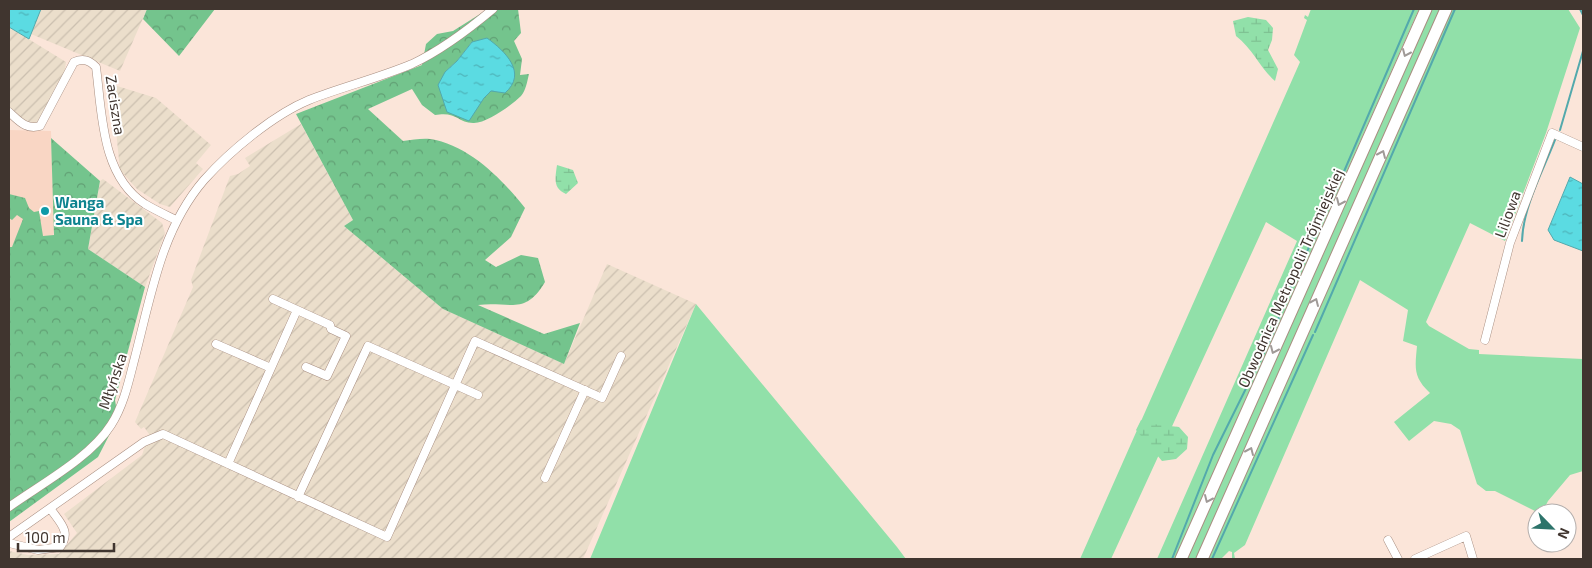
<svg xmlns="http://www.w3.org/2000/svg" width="1592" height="568" font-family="'Exo 2',sans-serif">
  <defs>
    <pattern id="industrial-furrows" width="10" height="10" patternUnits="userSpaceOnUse" patternTransform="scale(1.25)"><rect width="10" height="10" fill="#ebdecb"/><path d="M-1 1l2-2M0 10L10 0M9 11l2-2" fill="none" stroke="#cbbfaf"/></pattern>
    <pattern id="forest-crowns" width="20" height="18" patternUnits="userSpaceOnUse" patternTransform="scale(1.25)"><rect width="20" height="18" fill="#74c48d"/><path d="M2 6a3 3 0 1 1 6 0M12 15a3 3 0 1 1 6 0" fill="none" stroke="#61a074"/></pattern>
    <pattern id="wetland-marsh" width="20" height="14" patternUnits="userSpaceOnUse" patternTransform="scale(1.25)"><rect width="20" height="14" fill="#91e0a9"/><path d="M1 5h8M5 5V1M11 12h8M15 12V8" fill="none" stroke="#7ec192"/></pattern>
    <pattern id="water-ripples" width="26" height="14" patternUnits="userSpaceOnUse" patternTransform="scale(1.25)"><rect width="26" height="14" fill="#5bdbe2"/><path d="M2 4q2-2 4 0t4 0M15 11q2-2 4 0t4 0" fill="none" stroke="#4db2b8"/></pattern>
  </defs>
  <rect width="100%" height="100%" fill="#fbe5d9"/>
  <path fill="#f9d6c4" d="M9 130 51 131 54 228 52 254 9 247Z"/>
  <path fill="url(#industrial-furrows)" d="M41 9H147L120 71 31 34Z
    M9 27 66 62 64 76 40 122 33 125 20 119 9 107Z
    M117 86 156 98 211 145 196 163 203 169 170 207 160 204 137 189 120 170 112 91Z
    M301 124 353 220 344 226 443 309 564 364 607 264 696 304 583 559H9V551L28 555 59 554 77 533 64 514 142 455 149 434 144 427 141 429 135 422 193 287 191 280 230 176 238 174 250 166 245 158Z
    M103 179 162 223 165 233 145 287 88 249 100 181Z"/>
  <path fill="#91e0a9" d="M1311 9H1419L1175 559H1157L1297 241 1266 222 1111 559H1080L1300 62 1294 55 1307 20 1304 18 1305 15 1308 17Z
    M1429 9H1441L1197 559H1185Z
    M1451 9H1568L1580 28 1546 133 1505 241 1470 223 1426 322 1429 326 1469 349 1479 350V354L1583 359V471L1570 475 1548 501 1544 509 1537 512 1495 491H1486L1477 484 1460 430 1451 424 1434 421 1409 441 1394 422 1430 393C1413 377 1415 368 1417 346L1403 341 1408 310 1360 280 1245 545 1234 553 1235 559H1232V552L1229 551 1221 559H1208Z
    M696 304 897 547 906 559H590Z"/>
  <path fill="url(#forest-crowns)" fill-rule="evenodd" d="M147 9H215L179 56 143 19Z
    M488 9H518L521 33 514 41 522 59 520 75 529 74C527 82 526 90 521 96 512 105 486 124 473 123 457 122 456 111 435 115L422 105 412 89 368 109 403 141C412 140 422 138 430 139 469 145 502 179 525 208L511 237 485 260 496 267 521 255 538 258 545 282C525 316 510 301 478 305L544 334 580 323 564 364 443 309 344 226 353 220 296 114 422 65 426 44 437 34 453 31ZM472 42 491 91 484 98 445 72 457 61Z
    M51 138 100 181 88 249 145 287 115 400 118 418 98 457 9 522V247H12L23 219 17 215 12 220 9 218V194L25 198 29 208 34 212 39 211 43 236 54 235Z"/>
  <path fill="url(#wetland-marsh)" d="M1248 17 1266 20 1273 28 1272 40 1268 50 1278 69 1275 81C1260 68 1253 49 1236 36L1233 21Z
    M557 165 573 170 578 183 566 194C553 188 555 179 557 165Z
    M1141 420 1152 424 1179 427 1188 437 1187 449 1176 459 1162 461 1136 430Z"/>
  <path fill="url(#water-ripples)" stroke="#53a9ac" d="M9 9H41L29 39 9 27Z
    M487 38C505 51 528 73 505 93L491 91 484 98 469 121 447 112 438 85 445 72 457 61 472 42Z
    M1570 177 1583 184V251L1554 240 1548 230Z"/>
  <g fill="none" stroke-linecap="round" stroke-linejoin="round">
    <path stroke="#53a9ac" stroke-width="2" d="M1580 9 1583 15
      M1560 130 1583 51
      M1333 197 1414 9
      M1522 241C1523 207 1543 171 1555 140
      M1315 332 1455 9
      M1172 559 1213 455 1270 340 1290 289 1330 201
      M1212 559 1313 335"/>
    <defs>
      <path id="minor" d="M9 112C19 121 26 130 40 126L74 62C83 58 89 60 96 67 102 112 101 176 145 204 155 210 166 215 176 220
        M273 299 330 325 331 329 346 336 327 376 306 367
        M1485 340 1510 243 1552 133 1583 147
        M216 344 271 368
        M228 464 297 310
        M545 478 585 390
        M298 497 368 346 478 395
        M9 507C41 484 90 458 111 425 124 405 129 380 135 357 151 296 161 230 204 180 230 151 273 115 309 100 342 87 379 78 412 64 442 50 468 30 493 9
        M9 537 144 442 163 434 387 537 475 341 602 398 621 356
        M1388 540 1398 559
        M9 543 38 550 60 547C72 531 59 522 50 508
        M1415 559 1466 536 1473 559"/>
      <path id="highway" d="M1181 559 1426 9
        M1202 559 1446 9"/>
    </defs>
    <use href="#minor" stroke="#a88e81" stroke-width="9"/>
    <use href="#highway" stroke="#a88e81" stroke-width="13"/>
    <use href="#minor" stroke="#fff" stroke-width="8"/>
    <use href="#highway" stroke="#fff" stroke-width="11"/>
  </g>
  <defs><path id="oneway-chevron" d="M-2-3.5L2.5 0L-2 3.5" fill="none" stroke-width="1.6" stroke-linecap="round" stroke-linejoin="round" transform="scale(1.25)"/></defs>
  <g stroke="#a09a97">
    <use href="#oneway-chevron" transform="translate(1406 53) rotate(114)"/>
    <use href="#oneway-chevron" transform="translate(1382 154) rotate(-66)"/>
    <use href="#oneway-chevron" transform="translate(1340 202) rotate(114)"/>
    <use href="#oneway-chevron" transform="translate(1315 302) rotate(-66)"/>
    <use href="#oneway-chevron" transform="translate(1274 350) rotate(114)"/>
    <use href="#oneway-chevron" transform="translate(1250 451) rotate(-66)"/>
    <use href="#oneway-chevron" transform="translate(1208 499) rotate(114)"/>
  </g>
  <circle fill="#0f9aa8" stroke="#fff" stroke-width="2" cx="45" cy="211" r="5"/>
  <g text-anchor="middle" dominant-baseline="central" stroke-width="4" stroke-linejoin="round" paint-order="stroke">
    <g font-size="15" fill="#40352f" stroke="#fff">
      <text transform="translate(116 105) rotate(81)">Zaciszna</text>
      <text transform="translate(1507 214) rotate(-70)">Liliowa</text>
      <text transform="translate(1290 278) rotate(-66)">Obwodnica Metropolii Trójmiejskiej</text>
      <text transform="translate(112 381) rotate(-71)">Młyńska</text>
    </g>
    <g font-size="15" font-weight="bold" fill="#0d838f" stroke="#fff" text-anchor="start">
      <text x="55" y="202">Wanga<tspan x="55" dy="17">Sauna &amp; Spa</tspan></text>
    </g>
  </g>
  <rect width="1592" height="568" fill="none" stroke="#40352f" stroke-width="20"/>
  <g transform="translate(1552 528) rotate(114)"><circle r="24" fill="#ffffff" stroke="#b3aeac"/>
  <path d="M0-4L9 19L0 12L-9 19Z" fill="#2d746b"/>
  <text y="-8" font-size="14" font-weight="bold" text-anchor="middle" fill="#40352f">N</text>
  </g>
  <path d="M18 543v8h96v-8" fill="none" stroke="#40352f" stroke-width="2.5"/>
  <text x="25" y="543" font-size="15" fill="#40352f" stroke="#ffffff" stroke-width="4" paint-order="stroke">100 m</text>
</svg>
